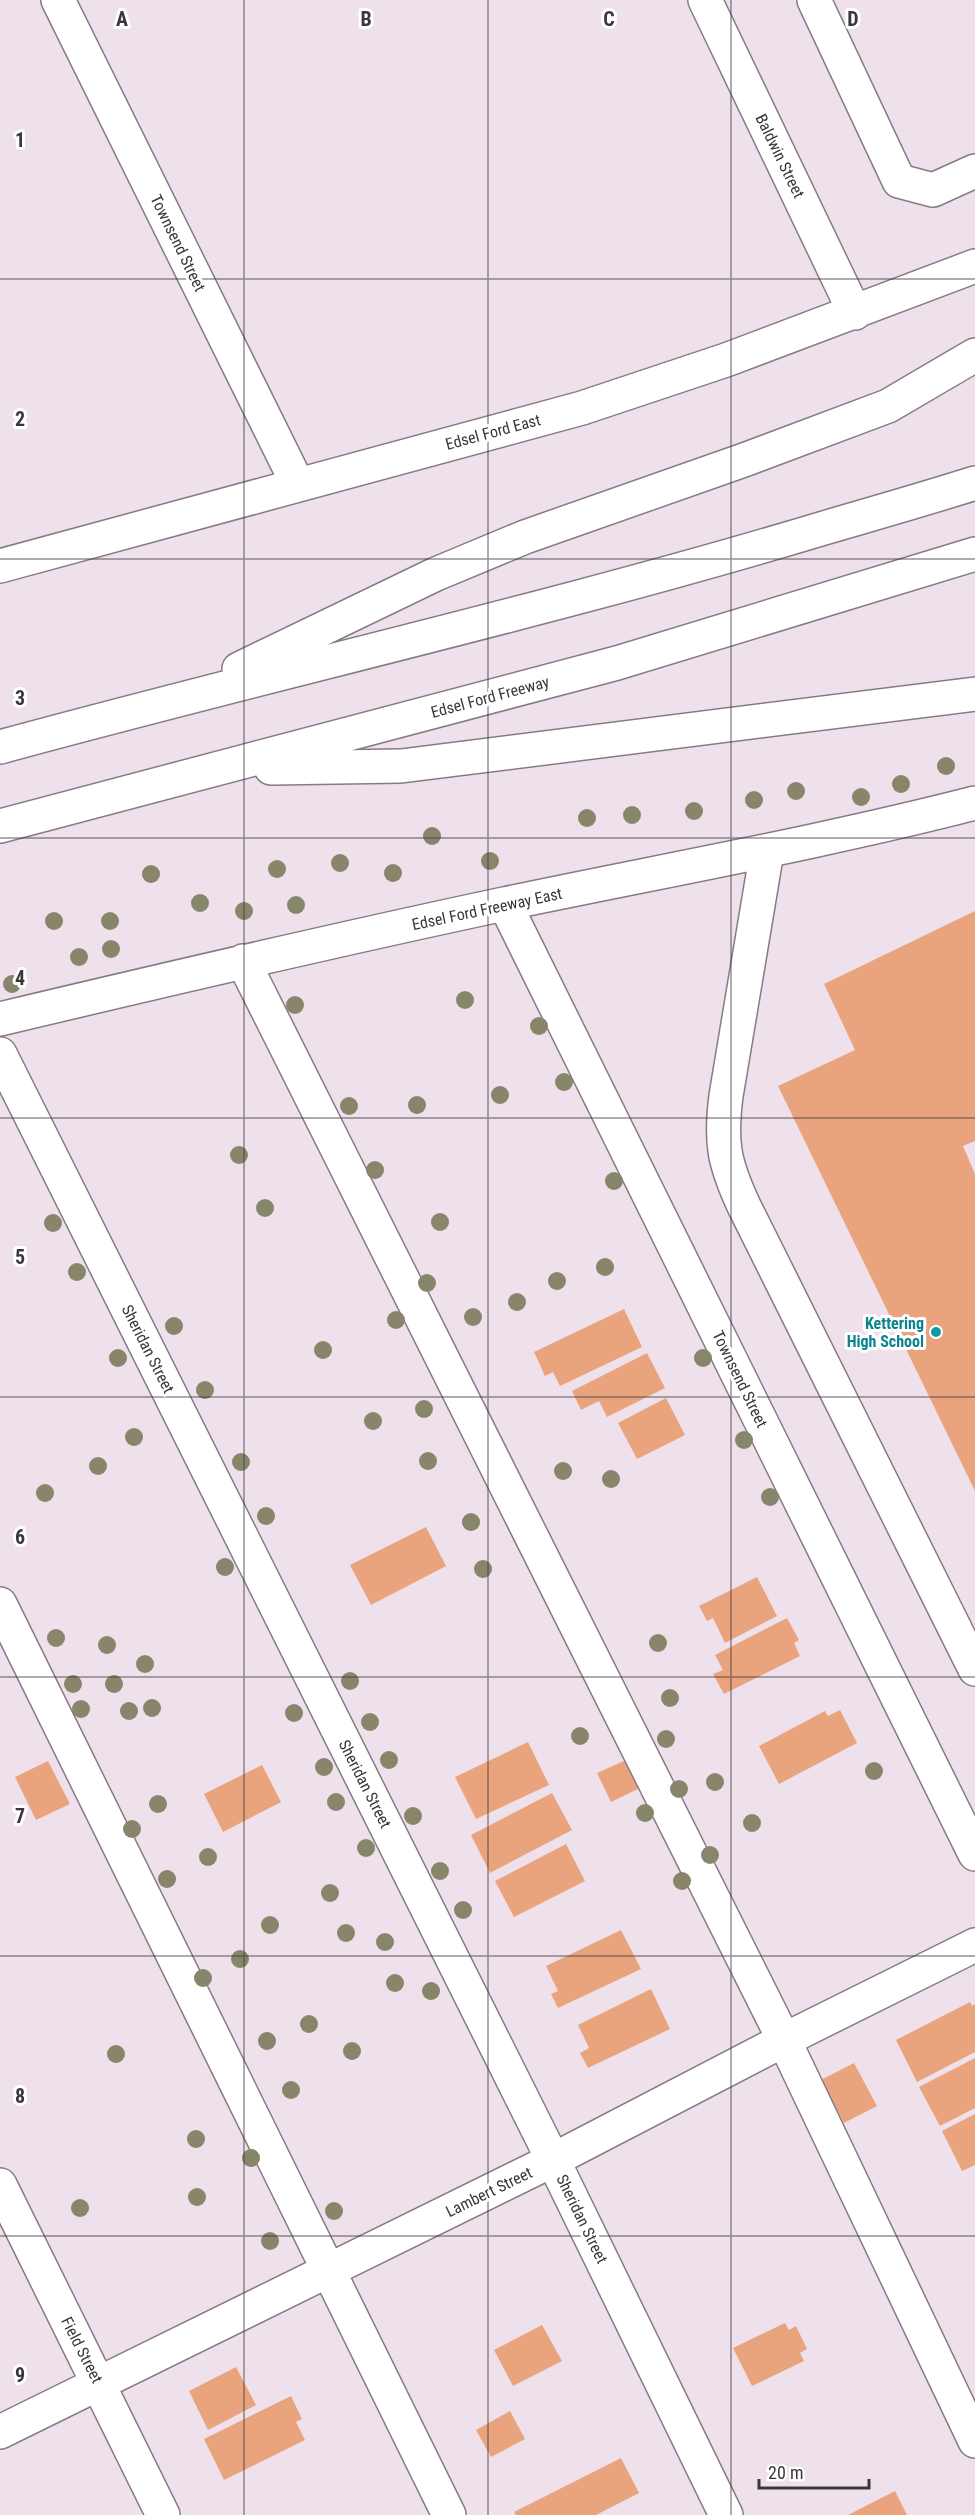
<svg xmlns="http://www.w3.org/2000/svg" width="975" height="2515" font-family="'Roboto Condensed',sans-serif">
  <rect width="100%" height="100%" fill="#eee1ec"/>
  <path fill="#eaa47d" d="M975 911V1141L963 1146 975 1174V1491L778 1086 855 1050 824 984Z
    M624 1309 642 1347 560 1386 553 1372 545 1376 534 1352Z
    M647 1353 665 1388 607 1417 599 1401 581 1410 572 1391Z
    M666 1398 685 1435 637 1459 618 1423Z
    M426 1527 446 1566 371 1605 350 1565Z
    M757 1577 777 1616 725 1643 713 1618 707 1621 699 1606Z
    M787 1618 799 1640 794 1643 800 1656 724 1694 713 1674 723 1670 715 1655Z
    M840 1710 857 1743 779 1784 759 1746 825 1711 828 1716Z
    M528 1742 549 1785 476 1819 455 1777Z
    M626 1760 640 1788 611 1802 597 1773Z
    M48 1761 70 1804 36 1820 15 1777Z
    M262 1765 281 1802 223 1832 204 1794Z
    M552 1793 572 1830 490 1873 471 1835Z
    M566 1844 585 1881 514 1917 495 1881Z
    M621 1930 641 1969 558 2008 551 1994 558 1991 546 1966Z
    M651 1989 670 2029 588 2068 580 2053 589 2048 578 2025Z
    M970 2002 972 2006 975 2004V2052L917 2082 896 2040Z
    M975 2058V2108L940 2126 919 2087Z
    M854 2063 877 2106 844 2123 821 2080Z
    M975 2114V2165L962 2171 942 2131Z
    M785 2323 789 2330 796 2326 807 2349 800 2353 804 2361 752 2386 733 2348Z
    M542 2325 562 2361 513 2386 494 2350Z
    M236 2367 256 2405 208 2430 189 2391Z
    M291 2396 302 2419 296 2422 305 2440 224 2480 204 2439Z
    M510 2411 525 2439 491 2457 476 2430Z
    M621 2458 639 2493 596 2515H516L514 2512Z
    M895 2491 907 2515H848Z"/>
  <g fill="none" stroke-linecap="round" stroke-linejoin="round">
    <defs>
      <path id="minor" d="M58 0 298 485
        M705 0 855 313
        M814 0 899 181 933 190 975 171
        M0 566 582 408 726 360 975 266
        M767 851 726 1096C720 1143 724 1163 744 1206L975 1669
        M505 904 975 1854
        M243 961 784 2040 975 2441
        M0 1019C168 979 335 940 504 904 661 871 819 843 975 803
        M0 1054 553 2160 726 2515
        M0 1604 449 2515
        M0 2185 163 2515
        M0 2432 553 2160 784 2040 975 1945"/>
      <path id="highway" d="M239 669 436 574 525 537 744 460 888 406 975 355
        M0 747C274 672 552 610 824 528 875 513 925 499 975 483
        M271 768 401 766 975 694
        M0 826 617 663 975 554"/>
    </defs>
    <use href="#minor" stroke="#867b85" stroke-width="36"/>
    <use href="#highway" stroke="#867b85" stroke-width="36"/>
    <use href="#minor" stroke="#fff" stroke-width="33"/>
    <use href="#highway" stroke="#fff" stroke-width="33"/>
  </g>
  <g fill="#87866b">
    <circle cx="946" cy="766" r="9"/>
    <circle cx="901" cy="784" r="9"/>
    <circle cx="796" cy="791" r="9"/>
    <circle cx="861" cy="797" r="9"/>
    <circle cx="754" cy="800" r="9"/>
    <circle cx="694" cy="811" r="9"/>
    <circle cx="632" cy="815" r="9"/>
    <circle cx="587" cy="818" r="9"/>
    <circle cx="432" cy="836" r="9"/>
    <circle cx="490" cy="861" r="9"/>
    <circle cx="340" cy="863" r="9"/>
    <circle cx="277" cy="869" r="9"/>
    <circle cx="393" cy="873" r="9"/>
    <circle cx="151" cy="874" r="9"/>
    <circle cx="200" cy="903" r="9"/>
    <circle cx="296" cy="905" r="9"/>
    <circle cx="244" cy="911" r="9"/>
    <circle cx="54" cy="921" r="9"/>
    <circle cx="110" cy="921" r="9"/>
    <circle cx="111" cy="949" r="9"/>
    <circle cx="79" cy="957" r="9"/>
    <circle cx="12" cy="984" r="9"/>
    <circle cx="465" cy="1000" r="9"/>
    <circle cx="295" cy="1005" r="9"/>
    <circle cx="539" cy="1026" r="9"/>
    <circle cx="564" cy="1082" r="9"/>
    <circle cx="500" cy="1095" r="9"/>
    <circle cx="417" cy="1105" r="9"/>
    <circle cx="349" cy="1106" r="9"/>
    <circle cx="239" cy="1155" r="9"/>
    <circle cx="375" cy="1170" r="9"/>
    <circle cx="614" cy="1181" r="9"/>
    <circle cx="265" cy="1208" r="9"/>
    <circle cx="440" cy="1222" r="9"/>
    <circle cx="53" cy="1223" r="9"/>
    <circle cx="605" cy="1267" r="9"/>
    <circle cx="77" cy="1272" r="9"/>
    <circle cx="557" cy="1281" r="9"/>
    <circle cx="427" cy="1283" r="9"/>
    <circle cx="517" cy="1302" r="9"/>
    <circle cx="473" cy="1317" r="9"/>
    <circle cx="396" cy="1320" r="9"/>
    <circle cx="174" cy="1326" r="9"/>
    <circle cx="323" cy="1350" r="9"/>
    <circle cx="118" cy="1358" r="9"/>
    <circle cx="703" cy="1358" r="9"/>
    <circle cx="205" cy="1390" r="9"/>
    <circle cx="424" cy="1409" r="9"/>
    <circle cx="373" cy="1421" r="9"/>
    <circle cx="134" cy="1437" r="9"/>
    <circle cx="744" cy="1440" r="9"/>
    <circle cx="428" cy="1461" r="9"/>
    <circle cx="241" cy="1462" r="9"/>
    <circle cx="98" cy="1466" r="9"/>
    <circle cx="563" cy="1471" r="9"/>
    <circle cx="611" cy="1479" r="9"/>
    <circle cx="45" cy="1493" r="9"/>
    <circle cx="770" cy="1497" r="9"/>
    <circle cx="266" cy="1516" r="9"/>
    <circle cx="471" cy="1522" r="9"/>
    <circle cx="225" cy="1567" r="9"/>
    <circle cx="483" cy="1569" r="9"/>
    <circle cx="56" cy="1638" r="9"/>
    <circle cx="658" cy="1643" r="9"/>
    <circle cx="107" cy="1645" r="9"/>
    <circle cx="145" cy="1664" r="9"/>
    <circle cx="350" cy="1681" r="9"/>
    <circle cx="73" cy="1684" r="9"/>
    <circle cx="114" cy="1684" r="9"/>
    <circle cx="670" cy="1698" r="9"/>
    <circle cx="152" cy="1708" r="9"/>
    <circle cx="81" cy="1709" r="9"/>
    <circle cx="129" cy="1711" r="9"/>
    <circle cx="294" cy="1713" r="9"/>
    <circle cx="370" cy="1722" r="9"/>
    <circle cx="580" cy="1736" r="9"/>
    <circle cx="666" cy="1739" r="9"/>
    <circle cx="389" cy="1760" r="9"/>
    <circle cx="324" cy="1767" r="9"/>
    <circle cx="874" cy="1771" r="9"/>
    <circle cx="715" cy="1782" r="9"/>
    <circle cx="679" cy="1789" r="9"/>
    <circle cx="336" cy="1802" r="9"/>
    <circle cx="158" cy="1804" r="9"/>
    <circle cx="645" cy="1813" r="9"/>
    <circle cx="413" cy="1816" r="9"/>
    <circle cx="752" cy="1823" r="9"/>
    <circle cx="132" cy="1829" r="9"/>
    <circle cx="366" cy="1848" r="9"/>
    <circle cx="710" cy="1855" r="9"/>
    <circle cx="208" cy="1857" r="9"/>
    <circle cx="440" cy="1871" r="9"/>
    <circle cx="167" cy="1879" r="9"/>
    <circle cx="682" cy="1881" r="9"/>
    <circle cx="330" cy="1893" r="9"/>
    <circle cx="463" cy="1910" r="9"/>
    <circle cx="270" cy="1925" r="9"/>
    <circle cx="346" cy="1933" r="9"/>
    <circle cx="385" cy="1942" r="9"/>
    <circle cx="240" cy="1959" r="9"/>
    <circle cx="203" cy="1978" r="9"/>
    <circle cx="395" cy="1983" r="9"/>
    <circle cx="431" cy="1991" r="9"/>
    <circle cx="309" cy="2024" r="9"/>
    <circle cx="267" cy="2041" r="9"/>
    <circle cx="352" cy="2051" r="9"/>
    <circle cx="116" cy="2054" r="9"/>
    <circle cx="291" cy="2090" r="9"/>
    <circle cx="196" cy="2139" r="9"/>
    <circle cx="251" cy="2158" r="9"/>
    <circle cx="197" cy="2197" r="9"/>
    <circle cx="80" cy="2208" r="9"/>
    <circle cx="334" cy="2211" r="9"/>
    <circle cx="270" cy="2241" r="9"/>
  </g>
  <path fill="none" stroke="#3b363b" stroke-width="1.5" stroke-opacity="0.55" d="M244 0V2515M488 0V2515M731 0V2515M0 279H975M0 559H975M0 838H975M0 1118H975M0 1397H975M0 1677H975M0 1956H975M0 2236H975"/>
  <circle fill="#0f9aa8" stroke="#fff" stroke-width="2" cx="936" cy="1332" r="6"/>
  <g text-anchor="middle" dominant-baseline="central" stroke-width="6" stroke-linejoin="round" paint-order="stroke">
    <g font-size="16" fill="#3b363b" stroke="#fff">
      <text transform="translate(780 156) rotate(64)">Baldwin Street</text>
      <text transform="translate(178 243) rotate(64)">Townsend Street</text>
      <text transform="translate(493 432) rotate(-15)">Edsel Ford East</text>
      <text transform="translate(490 697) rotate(-15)">Edsel Ford Freeway</text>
      <text transform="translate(487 909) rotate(-12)">Edsel Ford Freeway East</text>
      <text transform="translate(148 1349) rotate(63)">Sheridan Street</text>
      <text transform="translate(740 1379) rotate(64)">Townsend Street</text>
      <text transform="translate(365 1784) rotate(63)">Sheridan Street</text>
      <text transform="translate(489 2192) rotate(-26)">Lambert Street</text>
      <text transform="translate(582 2219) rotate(64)">Sheridan Street</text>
      <text transform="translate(82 2350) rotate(63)">Field Street</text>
    </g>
    <g font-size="16" font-weight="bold" fill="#0d838f" stroke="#fff" text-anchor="end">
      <text x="924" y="1323">Kettering<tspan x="924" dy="18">High School</tspan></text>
    </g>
  </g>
  <g font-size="20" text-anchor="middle" font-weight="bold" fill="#3b363b" stroke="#fff" stroke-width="6" stroke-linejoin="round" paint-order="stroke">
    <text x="122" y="26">A</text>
    <text x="366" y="26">B</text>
    <text x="609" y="26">C</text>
    <text x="853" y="26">D</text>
    <text x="20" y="147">1</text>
    <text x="20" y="426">2</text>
    <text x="20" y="705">3</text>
    <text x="20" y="985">4</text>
    <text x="20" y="1264">5</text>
    <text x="20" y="1544">6</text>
    <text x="20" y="1823">7</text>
    <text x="20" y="2103">8</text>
    <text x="20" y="2382">9</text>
  </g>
  <path d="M759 2479v9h110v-9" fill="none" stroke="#3b363b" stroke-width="3"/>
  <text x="768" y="2479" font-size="18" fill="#3b363b" stroke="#ffffff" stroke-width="4.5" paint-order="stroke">20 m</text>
</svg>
